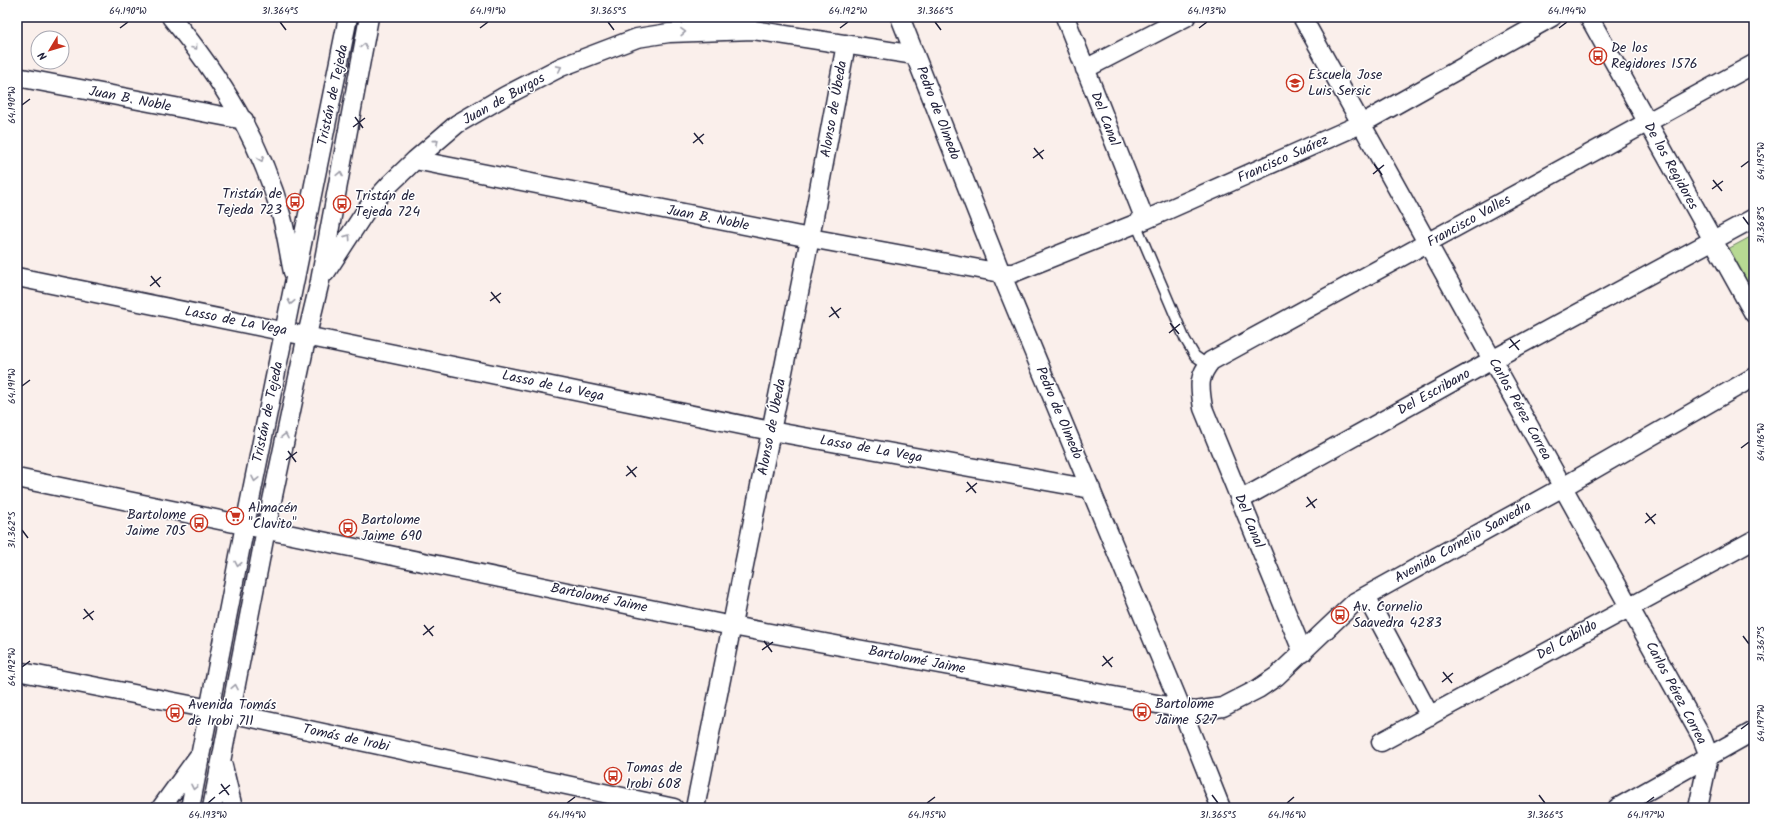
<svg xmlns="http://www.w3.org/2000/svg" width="1771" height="825" font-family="Kalam,sans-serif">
  <rect width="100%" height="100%" fill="#faefeb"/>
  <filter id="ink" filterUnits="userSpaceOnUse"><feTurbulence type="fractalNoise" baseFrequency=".025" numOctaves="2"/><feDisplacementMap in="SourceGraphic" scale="8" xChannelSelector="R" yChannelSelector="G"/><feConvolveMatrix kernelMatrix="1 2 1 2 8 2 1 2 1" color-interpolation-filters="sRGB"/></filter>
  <g filter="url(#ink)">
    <path fill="#b7d993" stroke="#6c7e67" d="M1754 235V303L1726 250Z"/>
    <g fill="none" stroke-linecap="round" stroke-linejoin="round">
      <defs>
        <path id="lane" d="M1136 224 1185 339 1195 356 1208 365"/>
        <path id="street" d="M171 17C221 78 261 141 282 218 287 236 289 254 293 272
          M688 17 753 30 915 55
          M900 17 1001 273 1182 710 1221 808
          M1065 17 1145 220
          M1302 17 1702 738 1709 756 1698 808
          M1589 17 1754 314
          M1085 69 1186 17
          M17 77 244 120
          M415 160 810 238 1001 273H1013L1145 220 1361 124 1552 17
          M326 272 367 209 390 184 415 160 457 124 505 96 561 67 637 38 669 33 753 30
          M17 277 771 431 1091 489
          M17 478 732 626 1195 711 1223 707 1258 689 1277 676 1355 602 1563 487 1754 377
          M1240 500 1492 360 1754 218
          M1366 596 1430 716
          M1303 653 1203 408C1200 387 1197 378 1211 361L1754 64
          M17 671 210 709 674 808
          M1381 742 1754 540
          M223 766 233 808
          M161 808 198 757
          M190 808 245 525 348 17
          M212 808 266 529 307 335 320 281 369 17
          M695 808 810 238 846 44
          M1617 808 1754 731"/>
      </defs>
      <use href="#lane" stroke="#22223b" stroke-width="12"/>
      <use href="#street" stroke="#22223b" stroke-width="21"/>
      <use href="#lane" stroke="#fff" stroke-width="9"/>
      <use href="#street" stroke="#fff" stroke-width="18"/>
    </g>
    <defs><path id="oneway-chevron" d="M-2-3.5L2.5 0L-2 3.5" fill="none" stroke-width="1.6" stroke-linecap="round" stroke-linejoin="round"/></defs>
    <g stroke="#9c9ca7">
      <use href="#oneway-chevron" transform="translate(683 32) rotate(-2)"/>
      <use href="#oneway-chevron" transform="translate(364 46) rotate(-79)"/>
      <use href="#oneway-chevron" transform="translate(195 47) rotate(52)"/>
      <use href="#oneway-chevron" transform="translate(559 68) rotate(-26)"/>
      <use href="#oneway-chevron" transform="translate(436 142) rotate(-40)"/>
      <use href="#oneway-chevron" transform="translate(261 159) rotate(69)"/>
      <use href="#oneway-chevron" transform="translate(340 174) rotate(-79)"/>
      <use href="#oneway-chevron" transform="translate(348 237) rotate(-55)"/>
      <use href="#oneway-chevron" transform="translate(291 302) rotate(101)"/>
      <use href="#oneway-chevron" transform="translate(285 436) rotate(-78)"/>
      <use href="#oneway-chevron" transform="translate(255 479) rotate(102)"/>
      <use href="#oneway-chevron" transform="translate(238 564) rotate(101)"/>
      <use href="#oneway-chevron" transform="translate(235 687) rotate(-79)"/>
      <use href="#oneway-chevron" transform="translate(194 787) rotate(102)"/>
    </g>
  </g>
  <path fill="none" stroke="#22223b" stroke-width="1.5" d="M280 22 286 30M608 22 614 30M935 22 941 30M120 28 128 22M480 28 488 22M840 28 848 22M1199 28 1207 22M1559 28 1567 22M22 105 30 99M355 117 363 128M353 127 365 118M694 133 703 144M693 143 704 134M1034 148 1043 159M1033 158 1044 150M1374 164 1382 175M1741 167 1749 161M1373 174 1384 165M1713 180 1722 191M1712 189 1723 181M1743 217 1749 225M151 276 160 287M150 286 161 277M491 292 500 303M490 301 501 293M831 307 839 318M829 317 841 308M1170 323 1179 334M1169 333 1180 324M1510 339 1519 350M1509 348 1520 340M22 386 30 380M1741 448 1749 442M288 451 296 462M286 460 297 452M627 466 636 477M626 476 637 467M967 482 976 493M966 492 977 483M1307 497 1315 508M1306 507 1317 499M1646 513 1655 524M1645 523 1656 514M22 530 28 538M84 609 93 620M83 619 94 611M424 625 433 636M423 635 434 626M1743 636 1749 644M764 641 772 652M762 650 773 642M1103 656 1112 667M1102 666 1113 657M22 667 30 661M1443 672 1452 683M1442 682 1453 673M1741 729 1749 723M221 784 229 795M219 794 230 785M1212 795 1218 803M1539 795 1545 803M208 803 215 797M567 803 575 797M927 803 935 797M1287 803 1294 797M1646 803 1654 797"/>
  <defs>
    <symbol id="bus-ring" viewBox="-11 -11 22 22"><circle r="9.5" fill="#fff" stroke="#c8321e" stroke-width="1.5"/><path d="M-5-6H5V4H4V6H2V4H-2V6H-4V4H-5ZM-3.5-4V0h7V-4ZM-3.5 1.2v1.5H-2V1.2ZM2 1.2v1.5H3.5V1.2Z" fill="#c8321e"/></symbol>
    <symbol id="school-ring" viewBox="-11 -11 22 22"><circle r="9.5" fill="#fff" stroke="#c8321e" stroke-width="1.5"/><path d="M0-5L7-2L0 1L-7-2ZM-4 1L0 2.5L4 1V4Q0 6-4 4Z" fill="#c8321e"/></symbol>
    <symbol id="supermarket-ring" viewBox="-11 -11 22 22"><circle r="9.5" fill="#fff" stroke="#c8321e" stroke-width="1.5"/><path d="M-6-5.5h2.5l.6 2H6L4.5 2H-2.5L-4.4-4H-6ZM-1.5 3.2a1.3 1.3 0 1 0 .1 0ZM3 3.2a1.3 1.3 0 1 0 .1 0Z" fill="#c8321e"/></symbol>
  </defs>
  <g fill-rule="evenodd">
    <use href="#bus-ring" x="1588" y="46" width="20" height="20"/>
    <use href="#school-ring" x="1285" y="73" width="20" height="20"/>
    <use href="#bus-ring" x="285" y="192" width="20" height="20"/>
    <use href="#bus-ring" x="332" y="194" width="20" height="20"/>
    <use href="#supermarket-ring" x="225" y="506" width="20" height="20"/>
    <use href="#bus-ring" x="189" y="513" width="20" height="20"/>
    <use href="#bus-ring" x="338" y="518" width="20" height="20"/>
    <use href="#bus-ring" x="1330" y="605" width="20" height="20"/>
    <use href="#bus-ring" x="1132" y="702" width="20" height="20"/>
    <use href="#bus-ring" x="165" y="703" width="20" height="20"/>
    <use href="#bus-ring" x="603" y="766" width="20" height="20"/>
  </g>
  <g text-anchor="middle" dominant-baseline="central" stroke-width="3" stroke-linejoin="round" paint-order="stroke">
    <g font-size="14" fill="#22223b" stroke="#fff" text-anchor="start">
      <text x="1611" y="48">De los<tspan x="1611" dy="16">Regidores 1576</tspan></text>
      <text x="1308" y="75">Escuela Jose<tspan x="1308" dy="16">Luis Sersic</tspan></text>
      <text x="282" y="194" text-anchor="end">Tristán de<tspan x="282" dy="16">Tejeda 723</tspan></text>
      <text x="355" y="196">Tristán de<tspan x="355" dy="16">Tejeda 724</tspan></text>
      <text x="248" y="508">Almacén<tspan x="248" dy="16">"Clavito"</tspan></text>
      <text x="186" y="515" text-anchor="end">Bartolome<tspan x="186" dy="16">Jaime 705</tspan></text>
      <text x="361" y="520">Bartolome<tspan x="361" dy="16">Jaime 690</tspan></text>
      <text x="1353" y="607">Av. Cornelio<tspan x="1353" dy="16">Saavedra 4283</tspan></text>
      <text x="1155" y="704">Bartolome<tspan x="1155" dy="16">Jaime 527</tspan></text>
      <text x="188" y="705">Avenida Tomás<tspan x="188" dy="16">de Irobi 711</tspan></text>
      <text x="626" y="768">Tomas de<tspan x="626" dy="16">Irobi 608</tspan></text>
    </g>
    <g font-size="14" fill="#22223b" stroke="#fff">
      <text transform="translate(333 95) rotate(-78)">Tristán de Tejeda</text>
      <text transform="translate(130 99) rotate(11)">Juan B. Noble</text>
      <text transform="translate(504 99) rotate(-29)">Juan de Burgos</text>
      <text transform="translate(834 109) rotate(-80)">Alonso de Úbeda</text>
      <text transform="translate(938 113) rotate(69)">Pedro de Olmedo</text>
      <text transform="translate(1105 119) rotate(69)">Del Canal</text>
      <text transform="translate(1283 159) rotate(-24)">Francisco Suárez</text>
      <text transform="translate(1671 166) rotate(61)">De los Regidores</text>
      <text transform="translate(708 218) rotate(11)">Juan B. Noble</text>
      <text transform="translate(1469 221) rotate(-29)">Francisco Valles</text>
      <text transform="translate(236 321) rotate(11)">Lasso de La Vega</text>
      <text transform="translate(553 386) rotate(12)">Lasso de La Vega</text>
      <text transform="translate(1434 392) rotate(-29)">Del Escribano</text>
      <text transform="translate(1520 409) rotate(61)">Carlos Pérez Correa</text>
      <text transform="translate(268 412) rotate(-78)">Tristán de Tejeda</text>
      <text transform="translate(1059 413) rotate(67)">Pedro de Olmedo</text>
      <text transform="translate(772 427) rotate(-79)">Alonso de Úbeda</text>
      <text transform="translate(871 449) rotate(10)">Lasso de La Vega</text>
      <text transform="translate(1249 521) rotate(68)">Del Canal</text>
      <text transform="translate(1463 542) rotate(-29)">Avenida Cornelio Saavedra</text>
      <text transform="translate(599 598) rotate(12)">Bartolomé Jaime</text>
      <text transform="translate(1567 640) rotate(-29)">Del Cabildo</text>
      <text transform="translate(917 660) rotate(11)">Bartolomé Jaime</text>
      <text transform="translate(1676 693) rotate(62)">Carlos Pérez Correa</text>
      <text transform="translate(346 738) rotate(12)">Tomás de Irobi</text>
    </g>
  </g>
  <rect width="1771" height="825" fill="none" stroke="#fff" stroke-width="44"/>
  <g transform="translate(50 50) rotate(232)"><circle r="19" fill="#ffffff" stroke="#a7a7b1"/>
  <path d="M0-3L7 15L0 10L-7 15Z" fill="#c8321e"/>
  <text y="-6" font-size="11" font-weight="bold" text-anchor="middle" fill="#22223b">N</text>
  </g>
  <rect x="22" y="22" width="1727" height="781" fill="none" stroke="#22223b" stroke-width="1.5"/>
  <g font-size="10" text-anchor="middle" fill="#22223b">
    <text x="128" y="14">64.190°W</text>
    <text x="280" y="14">31.364°S</text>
    <text x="488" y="14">64.191°W</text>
    <text x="608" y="14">31.365°S</text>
    <text x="848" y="14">64.192°W</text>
    <text x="935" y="14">31.366°S</text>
    <text x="1207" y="14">64.193°W</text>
    <text x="1567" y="14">64.194°W</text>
    <text transform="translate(11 105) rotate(-90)" y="4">64.190°W</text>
    <text transform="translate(1760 161) rotate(-90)" y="4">64.195°W</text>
    <text transform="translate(1760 225) rotate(-90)" y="4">31.368°S</text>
    <text transform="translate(11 386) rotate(-90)" y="4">64.191°W</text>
    <text transform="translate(1760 442) rotate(-90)" y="4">64.196°W</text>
    <text transform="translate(11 530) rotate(-90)" y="4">31.362°S</text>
    <text transform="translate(1760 644) rotate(-90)" y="4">31.367°S</text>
    <text transform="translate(11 667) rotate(-90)" y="4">64.192°W</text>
    <text transform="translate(1760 723) rotate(-90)" y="4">64.197°W</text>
    <text x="208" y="818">64.193°W</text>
    <text x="567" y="818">64.194°W</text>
    <text x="927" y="818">64.195°W</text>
    <text x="1218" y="818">31.365°S</text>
    <text x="1287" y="818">64.196°W</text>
    <text x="1545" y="818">31.366°S</text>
    <text x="1646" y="818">64.197°W</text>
  </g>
</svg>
